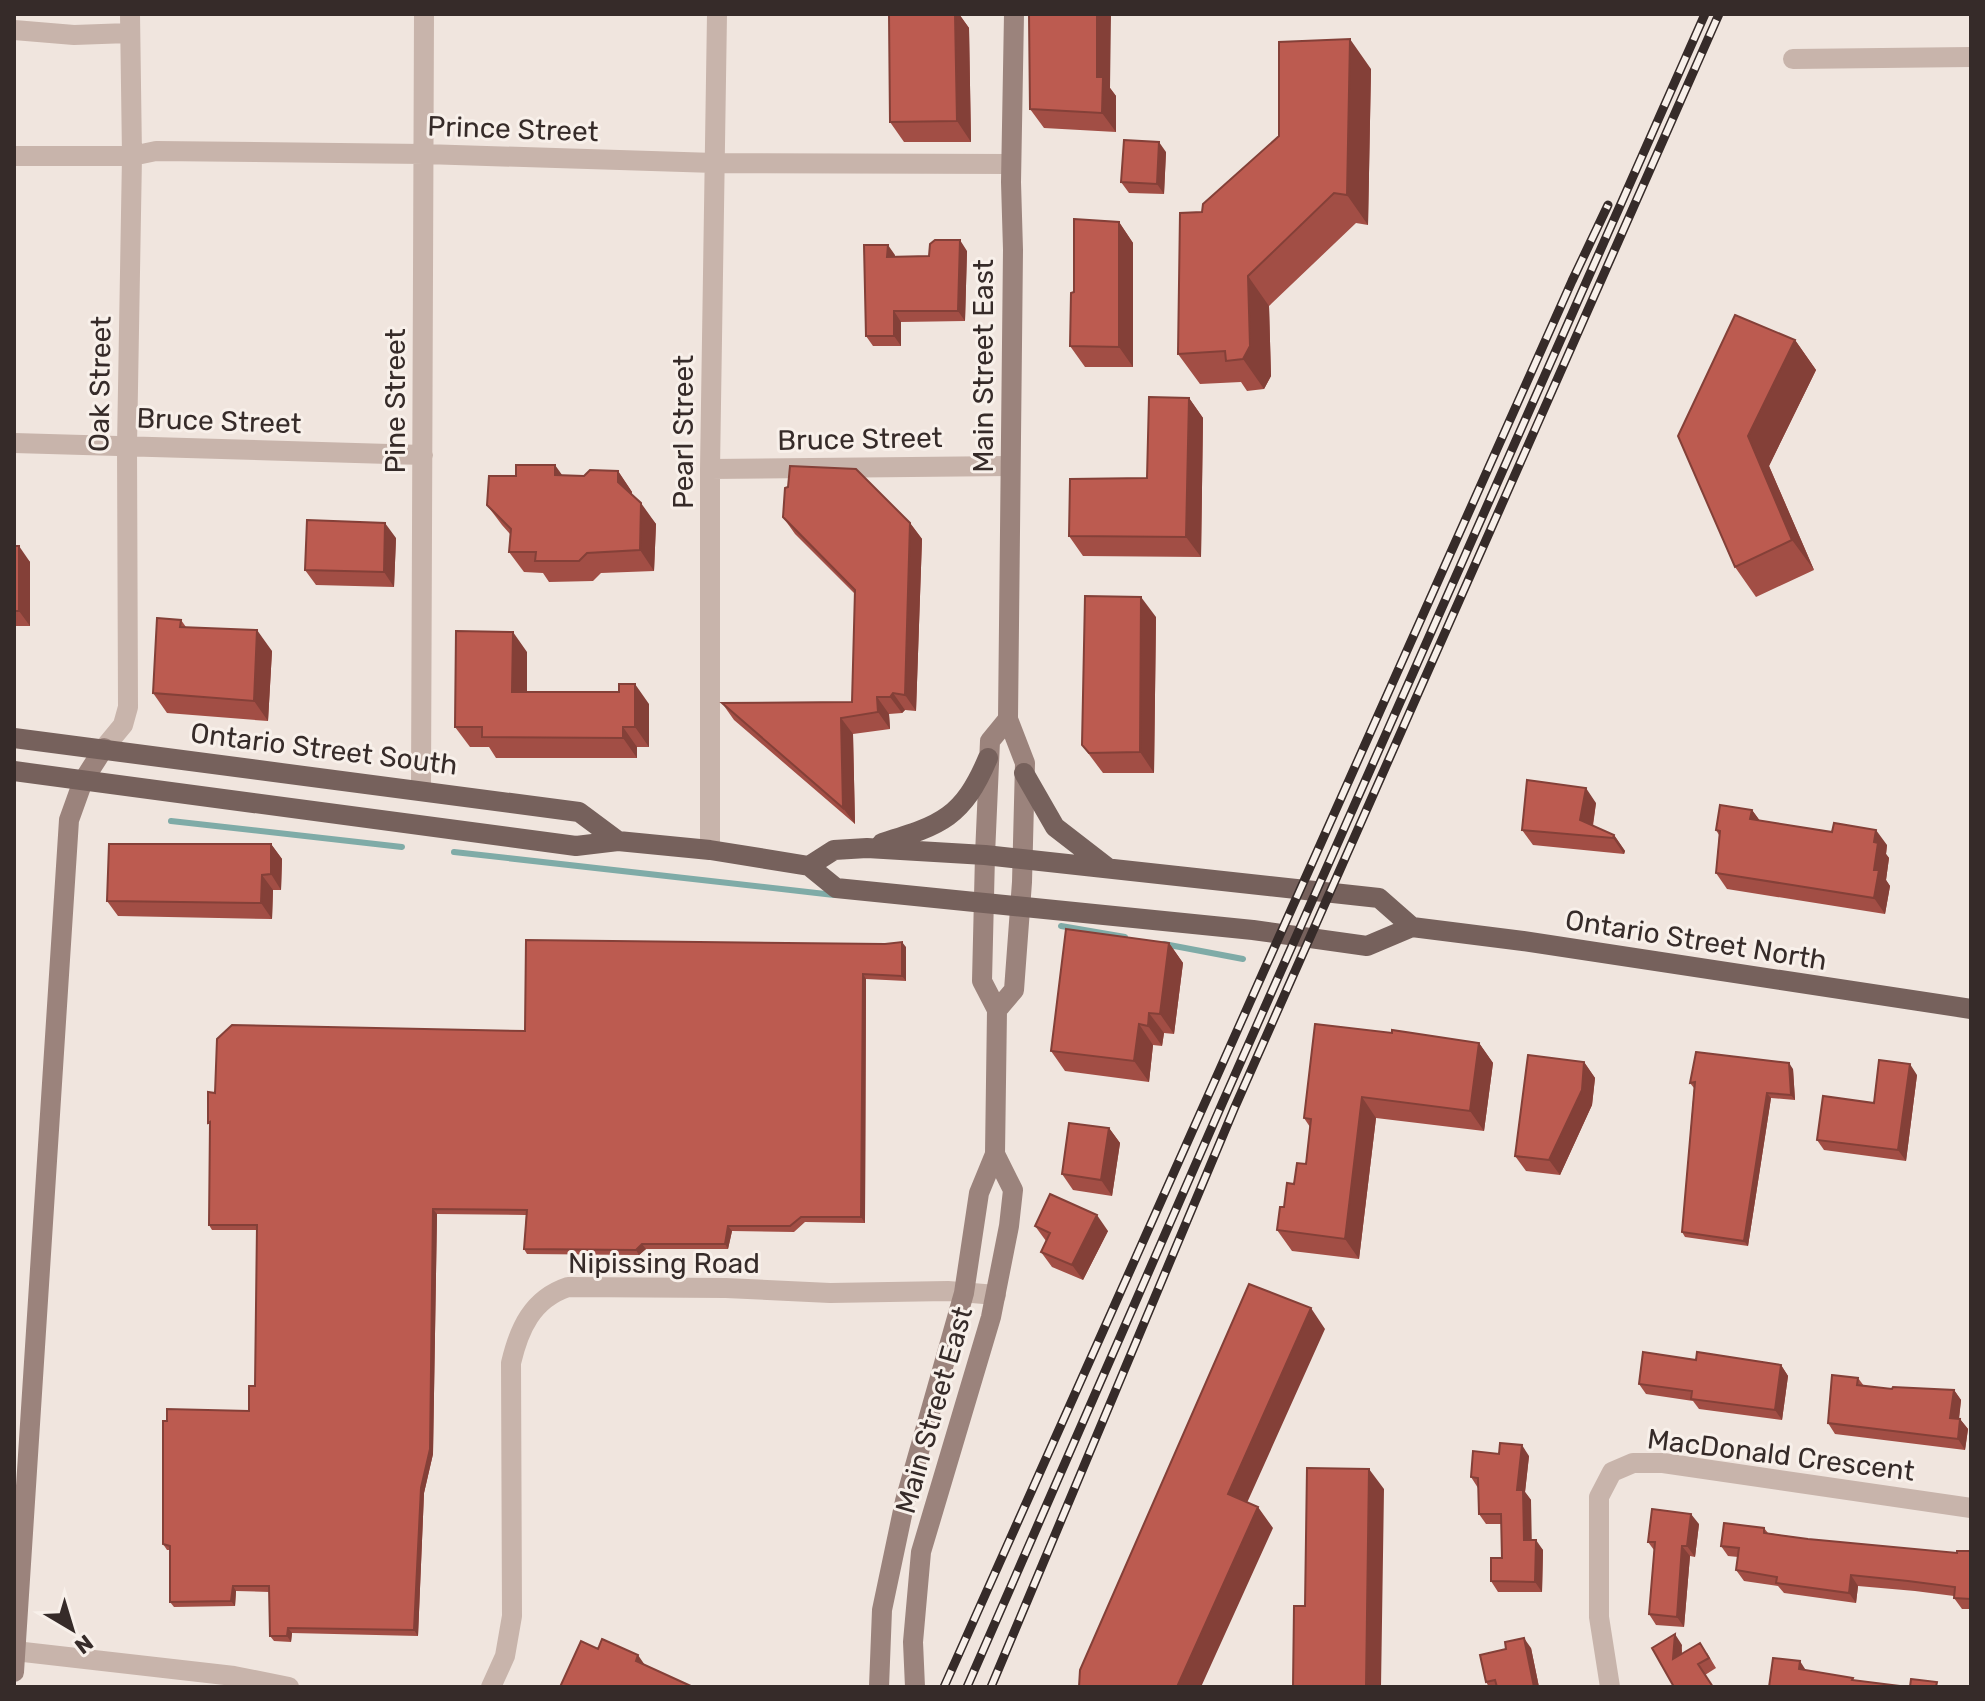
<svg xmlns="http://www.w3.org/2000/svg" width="1985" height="1701" font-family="Rubik,sans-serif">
  <rect width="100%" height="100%" fill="#f0e5de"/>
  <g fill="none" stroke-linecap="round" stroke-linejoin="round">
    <path stroke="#7faba7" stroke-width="6" d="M171 821 402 847
      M454 852 834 895
      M1061 926 1125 937
      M1164 944 1243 959"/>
    <path stroke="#c8b4ab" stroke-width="20" d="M14 30 74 35 129 33
      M1793 59 1971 57
      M14 156H132L156 151 424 154 715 163 1011 164
      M14 443 423 455
      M710 469 1010 466
      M104 748 123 725 128 707 127 446 132 156 130 14
      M421 789 424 14
      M710 850V469L717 14
      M15 1651 234 1676 289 1687
      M491 1687 505 1656 512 1616 511 1363C519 1329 532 1299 568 1287L726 1288 830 1293 948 1291 996 1295
      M1610 1687 1599 1617V1497L1612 1472 1633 1463H1663L1971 1508"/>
    <path stroke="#9b837c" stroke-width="20" d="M997 1010 1014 990 1022 882 1025 763 1008 719 1013 250 1011 182 1014 14
      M14 1672 69 820 83 781 104 748
      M879 1687 882 1610 905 1501 964 1293 979 1193 995 1154 997 1010 982 981 985 855 990 741 1008 719
      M915 1687 913 1642 921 1552 991 1317 1009 1226 1013 1190 995 1154"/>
    <path stroke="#76615c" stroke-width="20" d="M14 738 579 812 618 841
      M14 771 576 846 618 841 710 850 809 866 836 888 1253 930 1367 946 1412 927 1523 941 1971 1009
      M1024 773 1055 827 1108 868
      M882 843C942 825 963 817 988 758
      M809 866 834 850 867 848 985 855 1379 898 1412 927"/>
    <defs>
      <path id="rail" d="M944 1687 1572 281 1608 205
        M967 1687 1222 1104 1705 14
        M991 1687 1234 1109 1719 14"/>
    </defs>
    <use href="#rail" stroke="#362b29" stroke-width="9"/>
    <use href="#rail" stroke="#f8f0ea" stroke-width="6" stroke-dasharray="18" stroke-linecap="butt"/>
  </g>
  <path fill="#a24e45" d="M955 14H959L969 28 971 142H904L890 122Z
    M1371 69 1368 225 1356 223 1269 306 1271 376 1264 389 1247 391 1241 382 1200 384 1178 354 1202 212Z
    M1110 88 1116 96V132L1044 128 1030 109Z
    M1166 152 1164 194 1129 193 1121 182Z
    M1119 222 1133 243V367H1085L1070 346 1074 292Z
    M967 251 965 321 901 322V346H873L866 336 895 255V257L929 256Z
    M1795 340 1816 370 1769 466 1814 570 1756 597 1735 567Z
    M1189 398 1203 418 1201 557 1083 556 1069 536 1147 478Z
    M618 471 632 492V495L656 524 654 571 601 573 593 581 549 582 543 573 524 572 509 552 510 534 502 525 487 505 563 476H584Z
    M783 517 910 523 922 539 916 711 905 710 902 713 889 714 890 729 853 734 855 824 734 720 722 703 852 702 855 594 795 534Z
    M396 538 394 587 316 585 305 570Z
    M14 546 30 562V626H14Z
    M1156 617 1154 773H1103L1082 745Z
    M181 620 186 627 272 651 268 721 167 713 153 693Z
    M527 652V692L649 704V747H637V758H496L489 747H470L455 727Z
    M1596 803 1593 826 1614 835 1625 851 1624 854 1533 845 1522 830Z
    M1752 810 1760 821 1887 845 1886 854 1889 858 1886 880 1890 886 1885 914 1727 889 1716 873 1719 835 1716 830Z
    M271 844 282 859 281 890H273L272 919 118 916 107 901Z
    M1169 943 1183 963 1174 1034 1164 1033 1162 1046 1153 1045 1149 1082 1065 1071 1051 1051Z
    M906 947V981L866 979 865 1223 805 1222 794 1232 732 1231 728 1249H646L639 1255 527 1254 524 1249 526 1215 437 1214 433 1454 424 1493 418 1636 292 1633 291 1642 274 1641 270 1636 269 1592 236 1591 235 1606 174 1607 170 1602V1550H167L163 1544 249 1411 255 1386 257 1230H212L209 1225 210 1126 208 1123 215 1093 525 1031Z
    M1479 1043 1493 1063 1484 1131 1376 1118 1359 1259 1292 1251 1277 1230 1284 1207 1294 1184 1306 1164 1310 1127 1304 1118Z
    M1584 1062 1595 1078 1592 1105 1560 1175 1526 1171 1515 1156Z
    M1793 1069 1795 1100 1771 1098 1748 1246 1685 1237 1682 1232 1694 1088 1690 1083Z
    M1917 1075 1906 1161 1824 1150 1817 1140Z
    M1109 1128 1120 1143 1112 1196 1073 1190 1062 1174Z
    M1035 1226 1108 1231 1083 1280 1052 1267 1041 1252 1046 1241Z
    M1696 1360 1781 1365 1788 1376 1782 1420 1699 1409 1693 1401 1646 1394 1639 1384Z
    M1858 1378 1864 1386 1892 1389 1954 1390 1961 1400 1959 1418 1968 1429 1965 1450 1835 1434 1828 1423Z
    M1529 1456 1525 1492 1531 1500V1540L1543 1550 1542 1592H1498L1491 1581 1502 1558 1501 1524H1486L1479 1514 1478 1488 1471 1477Z
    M1699 1524 1695 1557 1690 1556 1684 1627 1656 1625 1649 1614 1654 1550 1648 1542Z
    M1764 1528 1768 1533 1808 1539 1957 1553 1971 1551V1609H1962L1954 1598V1596L1915 1591 1858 1586 1856 1603 1784 1593 1778 1586 1744 1581 1736 1570 1738 1557 1728 1556 1721 1546Z
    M1682 1645V1654L1707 1653 1716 1668 1705 1675 1674 1687Z
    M1531 1648 1539 1687 1545 1685 1546 1687H1489L1486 1682 1506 1649Z"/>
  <path fill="#844038" d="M955 14H959L969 28 971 142 957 121Z
    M1097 14H1111L1110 88 1116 96V132L1102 113 1097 77Z
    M1350 39 1371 69 1368 225 1347 195Z
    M1159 142 1166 152 1164 194 1157 184Z
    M1119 222 1133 243V367L1119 347Z
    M960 240 967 251 965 321 958 311Z
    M888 245 895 255 894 267 887 257Z
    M1248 276 1269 306 1271 376 1264 389 1243 359Z
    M894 311 901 322V346L894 336Z
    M1795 340 1816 370 1769 466 1814 570 1792 540 1748 436Z
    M1189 398 1203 418 1201 557 1186 537Z
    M555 465 570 486 555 475Z
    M618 471 632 492V503L618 482Z
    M641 503 656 524 654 571 640 550Z
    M385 523 396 538 394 587 384 572Z
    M910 523 922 539 916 711 905 695Z
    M19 546 30 562V626L19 611Z
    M1141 597 1156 617 1154 773 1140 752Z
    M257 630 272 651 268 721 254 701Z
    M513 632 527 652V712L512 692Z
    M635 684 649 704V747L635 727Z
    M893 693 905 710 902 713 890 697Z
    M877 697 889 714 890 729 878 712Z
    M841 718 853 734 855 824 843 808Z
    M623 727 637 747V758L623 738Z
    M1586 788 1596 803 1591 836 1580 820Z
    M1752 810 1763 825 1750 819Z
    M1876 830 1887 845 1886 854 1889 858 1886 880 1890 886 1885 914 1874 898V842Z
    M1614 835 1625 851 1624 854 1613 838Z
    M271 844 282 859 281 890 271 874Z
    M262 875 273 890 272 919 261 903Z
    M902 942 906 947V981L902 976Z
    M1169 943 1183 963 1174 1034 1160 1014Z
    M863 974 866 979 865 1223 861 1217Z
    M1149 1013 1164 1033 1162 1046 1148 1026Z
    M1139 1024 1153 1045 1149 1082 1134 1061Z
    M1479 1043 1493 1063 1484 1131 1470 1111Z
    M1584 1062 1595 1078 1592 1105 1560 1175 1549 1160Z
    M1789 1063 1793 1069 1795 1100 1791 1095Z
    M1910 1064 1917 1075 1906 1161 1898 1150Z
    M1767 1093 1771 1098 1748 1246 1744 1241Z
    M1362 1097 1376 1118 1359 1259 1345 1239Z
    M1109 1128 1120 1143 1112 1196 1101 1180Z
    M433 1209 437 1214 433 1454 424 1493 418 1636 414 1630Z
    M1097 1215 1108 1231 1083 1280 1072 1265Z
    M728 1226 732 1231 728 1249 725 1244Z
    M642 1244 646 1249 639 1255 636 1250Z
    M1311 1308 1325 1329 1242 1514 1228 1494Z
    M1781 1365 1788 1376 1782 1420 1775 1410Z
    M1954 1390 1961 1400 1958 1428 1950 1418Z
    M1960 1419 1968 1429 1965 1450 1958 1439Z
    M1522 1445 1529 1456 1525 1492 1531 1500 1532 1550 1524 1540 1517 1490Z
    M1369 1469 1384 1489 1381 1687H1366Z
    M1258 1507 1273 1528 1201 1687H1177Z
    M1691 1514 1699 1524 1695 1557 1687 1546Z
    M1536 1540 1543 1550 1542 1592 1535 1582Z
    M1682 1546 1690 1556 1684 1627 1677 1617Z
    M1851 1575 1858 1586 1856 1603 1849 1593Z
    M233 1586 236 1591 235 1606 231 1601Z
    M288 1628 292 1633 291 1642 287 1636Z
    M1675 1634 1682 1645 1680 1669 1673 1659Z
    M1524 1638 1531 1648 1539 1687H1534Z
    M638 1655 649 1671 636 1661Z
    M1800 1661 1807 1672 1799 1669Z"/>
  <path fill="#bc5b50" stroke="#844038" stroke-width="2" d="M889 14H955L957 121 890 122Z
    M1029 14H1097V77H1103L1102 113 1030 109Z
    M1350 39 1347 195 1334 193 1248 276 1250 346 1243 359 1226 361 1225 351 1178 354 1180 213 1202 212 1203 204 1279 136V42Z
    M1124 140 1159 142 1157 184 1121 182Z
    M1074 219 1119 222V347L1070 346 1071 293 1074 292Z
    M935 240H960L958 311H894V336H866L864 245H888L887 257 929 256 930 244Z
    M1735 315 1795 340 1748 436 1792 540 1735 567 1678 436Z
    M1149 397 1189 398 1186 537 1069 536 1070 479 1147 478Z
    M516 465H555V475L584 476 590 470 618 471V482L641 503 640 550 587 553 579 561H535L536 552H509L511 529 487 505 489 476H516Z
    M790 466 856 469 910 523 905 695 893 693 890 697H877L878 712 841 718 843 808 722 703 852 702 855 590 783 517 785 488 788 487Z
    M307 520 385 523 384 572 305 570Z
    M14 546H19V611H14Z
    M1085 596 1141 597 1140 752 1089 753 1082 745Z
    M157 618 181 620 180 627 257 630 254 701 153 693Z
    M456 631 513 632 512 692H619V684H635V727H623V738L482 737V727H455Z
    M1527 780 1586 788 1580 820 1614 835 1613 838 1522 830Z
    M1720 805 1752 810 1750 819 1832 832 1834 823 1876 830 1874 842 1878 843 1874 870H1879L1874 898 1716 873 1720 831 1716 830Z
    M109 844H271V874L262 875 261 903 107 901Z
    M1066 929 1169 943 1160 1014 1149 1013 1148 1026 1139 1024 1134 1061 1051 1051Z
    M526 940 885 944 902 942V976L863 974 861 1217H801L790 1226H728L725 1244H642L636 1250 524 1249 527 1210 433 1209 430 1449 421 1488 414 1630 288 1628 287 1636H270L269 1586H233L231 1601 170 1602V1546L163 1544V1421H167V1409L249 1411V1386H255L257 1225H209L210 1122 208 1123V1092L215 1093 217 1039 232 1025 525 1031Z
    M1315 1024 1392 1033V1030L1479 1043 1470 1111 1362 1097 1345 1239 1277 1230 1280 1207H1284L1287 1183 1294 1184 1297 1163 1306 1164 1311 1119 1304 1118Z
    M1696 1052 1789 1063 1791 1095 1767 1093 1744 1241 1682 1232 1695 1082 1690 1083Z
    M1528 1055 1584 1062 1582 1090 1549 1160 1515 1156Z
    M1879 1060 1910 1064 1898 1150 1817 1140 1823 1096 1874 1103Z
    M1069 1123 1109 1128 1101 1180 1062 1174Z
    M1050 1194 1097 1215 1072 1265 1041 1252 1050 1233 1035 1226Z
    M1249 1284 1311 1308 1228 1494 1258 1507 1177 1687H1079L1080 1670Z
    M1643 1352 1696 1360 1697 1352 1781 1365 1775 1410 1691 1399 1692 1391 1639 1384Z
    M1832 1375 1858 1378 1857 1385 1892 1389 1893 1387 1954 1390 1950 1418 1960 1419 1958 1439 1828 1423Z
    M1500 1443 1522 1445 1517 1490H1523L1524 1540H1536L1535 1582 1491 1581V1558H1502L1501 1514H1479L1478 1478 1471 1477 1473 1451 1499 1454Z
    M1307 1468 1369 1469 1366 1687H1293L1294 1606H1305Z
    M1652 1509 1691 1514 1687 1546H1682L1677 1617 1649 1614 1655 1542H1648Z
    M1724 1523 1764 1528V1533L1808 1539 1957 1553V1551H1971V1599L1954 1598 1955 1587 1908 1581 1851 1575 1849 1593 1776 1583 1777 1577 1736 1570 1739 1548 1721 1546Z
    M1675 1634 1673 1659 1700 1643 1709 1658 1698 1664 1713 1687H1674L1652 1648Z
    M1524 1638 1534 1687H1497L1495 1680 1486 1682 1480 1655 1506 1649 1505 1642Z
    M602 1639 638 1655 636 1661 693 1687H560L581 1641 598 1649Z
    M1773 1658 1800 1661 1799 1669 1853 1678 1852 1680 1908 1687H1769Z
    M1911 1679 1937 1682 1936 1687H1910Z"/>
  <g text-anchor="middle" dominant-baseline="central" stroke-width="6" stroke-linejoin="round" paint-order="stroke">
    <g font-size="28" fill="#362b29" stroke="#f8f0ea">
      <text transform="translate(513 129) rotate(2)">Prince Street</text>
      <text transform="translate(983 366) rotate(-90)">Main Street East</text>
      <text transform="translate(100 384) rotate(-89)">Oak Street</text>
      <text transform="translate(395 401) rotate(-90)">Pine Street</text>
      <text transform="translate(219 421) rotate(2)">Bruce Street</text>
      <text transform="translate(683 432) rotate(-90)">Pearl Street</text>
      <text transform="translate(860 439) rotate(-1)">Bruce Street</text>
      <text transform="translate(324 749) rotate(7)">Ontario Street South</text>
      <text transform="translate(1696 940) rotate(9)">Ontario Street North</text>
      <text x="664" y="1263">Nipissing Road</text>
      <text transform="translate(934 1410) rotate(-74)">Main Street East</text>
      <text transform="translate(1781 1455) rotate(7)">MacDonald Crescent</text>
    </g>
  </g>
  <rect width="1985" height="1701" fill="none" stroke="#362b29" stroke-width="32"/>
  <g transform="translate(72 1629) rotate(142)" stroke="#f8f0ea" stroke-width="6" paint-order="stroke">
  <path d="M0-6L14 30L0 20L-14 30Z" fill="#362b29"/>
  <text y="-12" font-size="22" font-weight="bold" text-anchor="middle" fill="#362b29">N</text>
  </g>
</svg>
